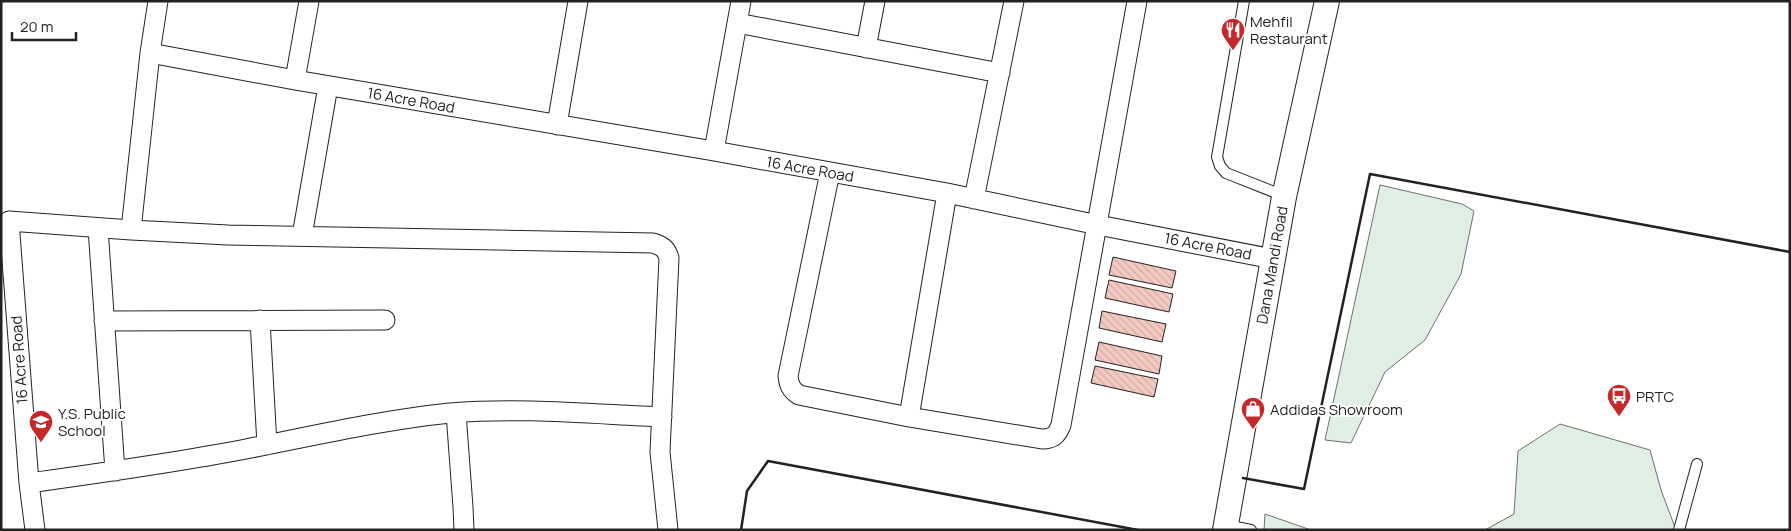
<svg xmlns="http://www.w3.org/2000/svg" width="1791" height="531" font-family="Manrope,sans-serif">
  <defs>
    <pattern id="building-back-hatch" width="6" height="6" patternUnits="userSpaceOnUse" patternTransform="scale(1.25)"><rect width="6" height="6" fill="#f3c9c0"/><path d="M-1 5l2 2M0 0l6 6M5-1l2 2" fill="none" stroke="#d0aca5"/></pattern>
  </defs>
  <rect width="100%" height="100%" fill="#fff"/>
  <path fill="#e0efe3" stroke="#6f6f6f" d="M1380 185 1462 204 1474 211 1461 274 1425 340 1385 372 1351 443 1325 440Z
    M1560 424 1650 450 1661 490 1676 530H1485L1514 514 1518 451Z
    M1265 514 1311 530H1264Z"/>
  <path fill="url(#building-back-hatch)" stroke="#222" d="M1113 257 1176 271 1172 288 1109 275Z
    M1109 280 1173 294 1169 312 1105 298Z
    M1102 311 1166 324 1162 342 1099 328Z
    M1099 342 1162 356 1159 374 1095 360Z
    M1095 366 1158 379 1154 397 1091 383Z"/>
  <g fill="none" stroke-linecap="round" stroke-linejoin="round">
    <defs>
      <path id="service" d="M1244 1 1217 157 1220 166 1226 173 1284 196
        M1226 525 1251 530
        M1679 530 1697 464"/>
      <path id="minor" d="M737 23 1000 73
        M866 48 875 1
        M150 53 158 1
        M295 80 309 1
        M557 125 578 1
        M714 151 741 1
        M830 172 788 376C789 385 791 390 799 395L909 417 1042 439C1053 439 1057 435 1061 425L1137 1
        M974 199 1014 1
        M98 228 115 471
        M131 230 228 235 653 243C662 246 666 248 669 258L660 452 668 530
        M302 236 328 86
        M260 320 267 445
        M104 321 385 320
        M456 413 463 507 464 530
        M909 417 947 193
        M29 483C101 473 174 463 246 449 313 436 382 420 450 413 520 407 592 414 662 417
        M35 530 29 483 9 221 131 230 150 53 295 80 714 151 947 193 1098 225 1273 259"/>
      <path id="tertiary" d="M1225 530 1284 197 1327 1"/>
    </defs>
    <use href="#service" stroke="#222" stroke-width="12"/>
    <use href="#minor" stroke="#222" stroke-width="21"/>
    <use href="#tertiary" stroke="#222" stroke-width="26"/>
    <use href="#service" stroke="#fff" stroke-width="10"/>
    <use href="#minor" stroke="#fff" stroke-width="19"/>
    <use href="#tertiary" stroke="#fff" stroke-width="24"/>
    <path stroke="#222" stroke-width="2.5" d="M1243 478 1304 489 1370 174 1790 252
      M741 530 747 491 768 461 1138 530"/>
  </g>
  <defs>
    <symbol id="restaurant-pin" viewBox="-11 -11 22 30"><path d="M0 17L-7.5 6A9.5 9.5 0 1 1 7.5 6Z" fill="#c62828" stroke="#fff"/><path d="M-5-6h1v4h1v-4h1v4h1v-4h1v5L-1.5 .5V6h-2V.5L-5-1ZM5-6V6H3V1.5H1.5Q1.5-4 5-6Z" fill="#fff"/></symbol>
    <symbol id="bus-pin" viewBox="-11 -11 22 30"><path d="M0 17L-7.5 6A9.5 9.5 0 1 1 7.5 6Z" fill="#c62828" stroke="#fff"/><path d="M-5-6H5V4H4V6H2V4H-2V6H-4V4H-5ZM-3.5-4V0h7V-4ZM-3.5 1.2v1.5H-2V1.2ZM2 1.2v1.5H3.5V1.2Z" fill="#fff"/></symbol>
    <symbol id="shop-pin" viewBox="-11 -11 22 30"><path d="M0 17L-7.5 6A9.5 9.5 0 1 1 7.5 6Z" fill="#c62828" stroke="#fff"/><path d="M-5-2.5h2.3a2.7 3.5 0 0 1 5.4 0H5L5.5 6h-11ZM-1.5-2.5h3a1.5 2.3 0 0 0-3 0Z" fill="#fff"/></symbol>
    <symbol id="school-pin" viewBox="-11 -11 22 30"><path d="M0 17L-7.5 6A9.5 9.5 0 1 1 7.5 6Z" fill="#c62828" stroke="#fff"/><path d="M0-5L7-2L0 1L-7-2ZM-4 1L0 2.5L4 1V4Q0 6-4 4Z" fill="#fff"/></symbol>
  </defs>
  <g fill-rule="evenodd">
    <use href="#restaurant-pin" x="1219" y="16" width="28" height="38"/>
    <use href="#bus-pin" x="1605" y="382" width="28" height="38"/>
    <use href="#shop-pin" x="1239" y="395" width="28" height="38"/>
    <use href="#school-pin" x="27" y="408" width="28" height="38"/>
  </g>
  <g text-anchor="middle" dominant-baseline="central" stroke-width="4" stroke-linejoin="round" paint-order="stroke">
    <g font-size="15" fill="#222" stroke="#fff" text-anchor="start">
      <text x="1250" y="21">Mehfil<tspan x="1250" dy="17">Restaurant</tspan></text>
      <text x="1636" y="396">PRTC</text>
      <text x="1270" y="409">Addidas Showroom</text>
      <text x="58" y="413">Y.S. Public<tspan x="58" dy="17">School</tspan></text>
    </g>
    <g font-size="15" fill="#222" stroke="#fff">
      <text transform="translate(411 100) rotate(10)">16 Acre Road</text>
      <text transform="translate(810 169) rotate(10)">16 Acre Road</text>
      <text transform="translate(1208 246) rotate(11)">16 Acre Road</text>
      <text transform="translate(1272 265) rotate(-80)">Dana Mandi Road</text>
      <text transform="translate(19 360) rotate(-94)">16 Acre Road</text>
    </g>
  </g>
  <rect width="1791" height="531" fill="none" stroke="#222222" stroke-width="5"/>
  <path d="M12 32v8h64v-8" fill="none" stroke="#222222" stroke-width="2.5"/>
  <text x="20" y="32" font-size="15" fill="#222222" stroke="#ffffff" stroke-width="4" paint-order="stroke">20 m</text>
</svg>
